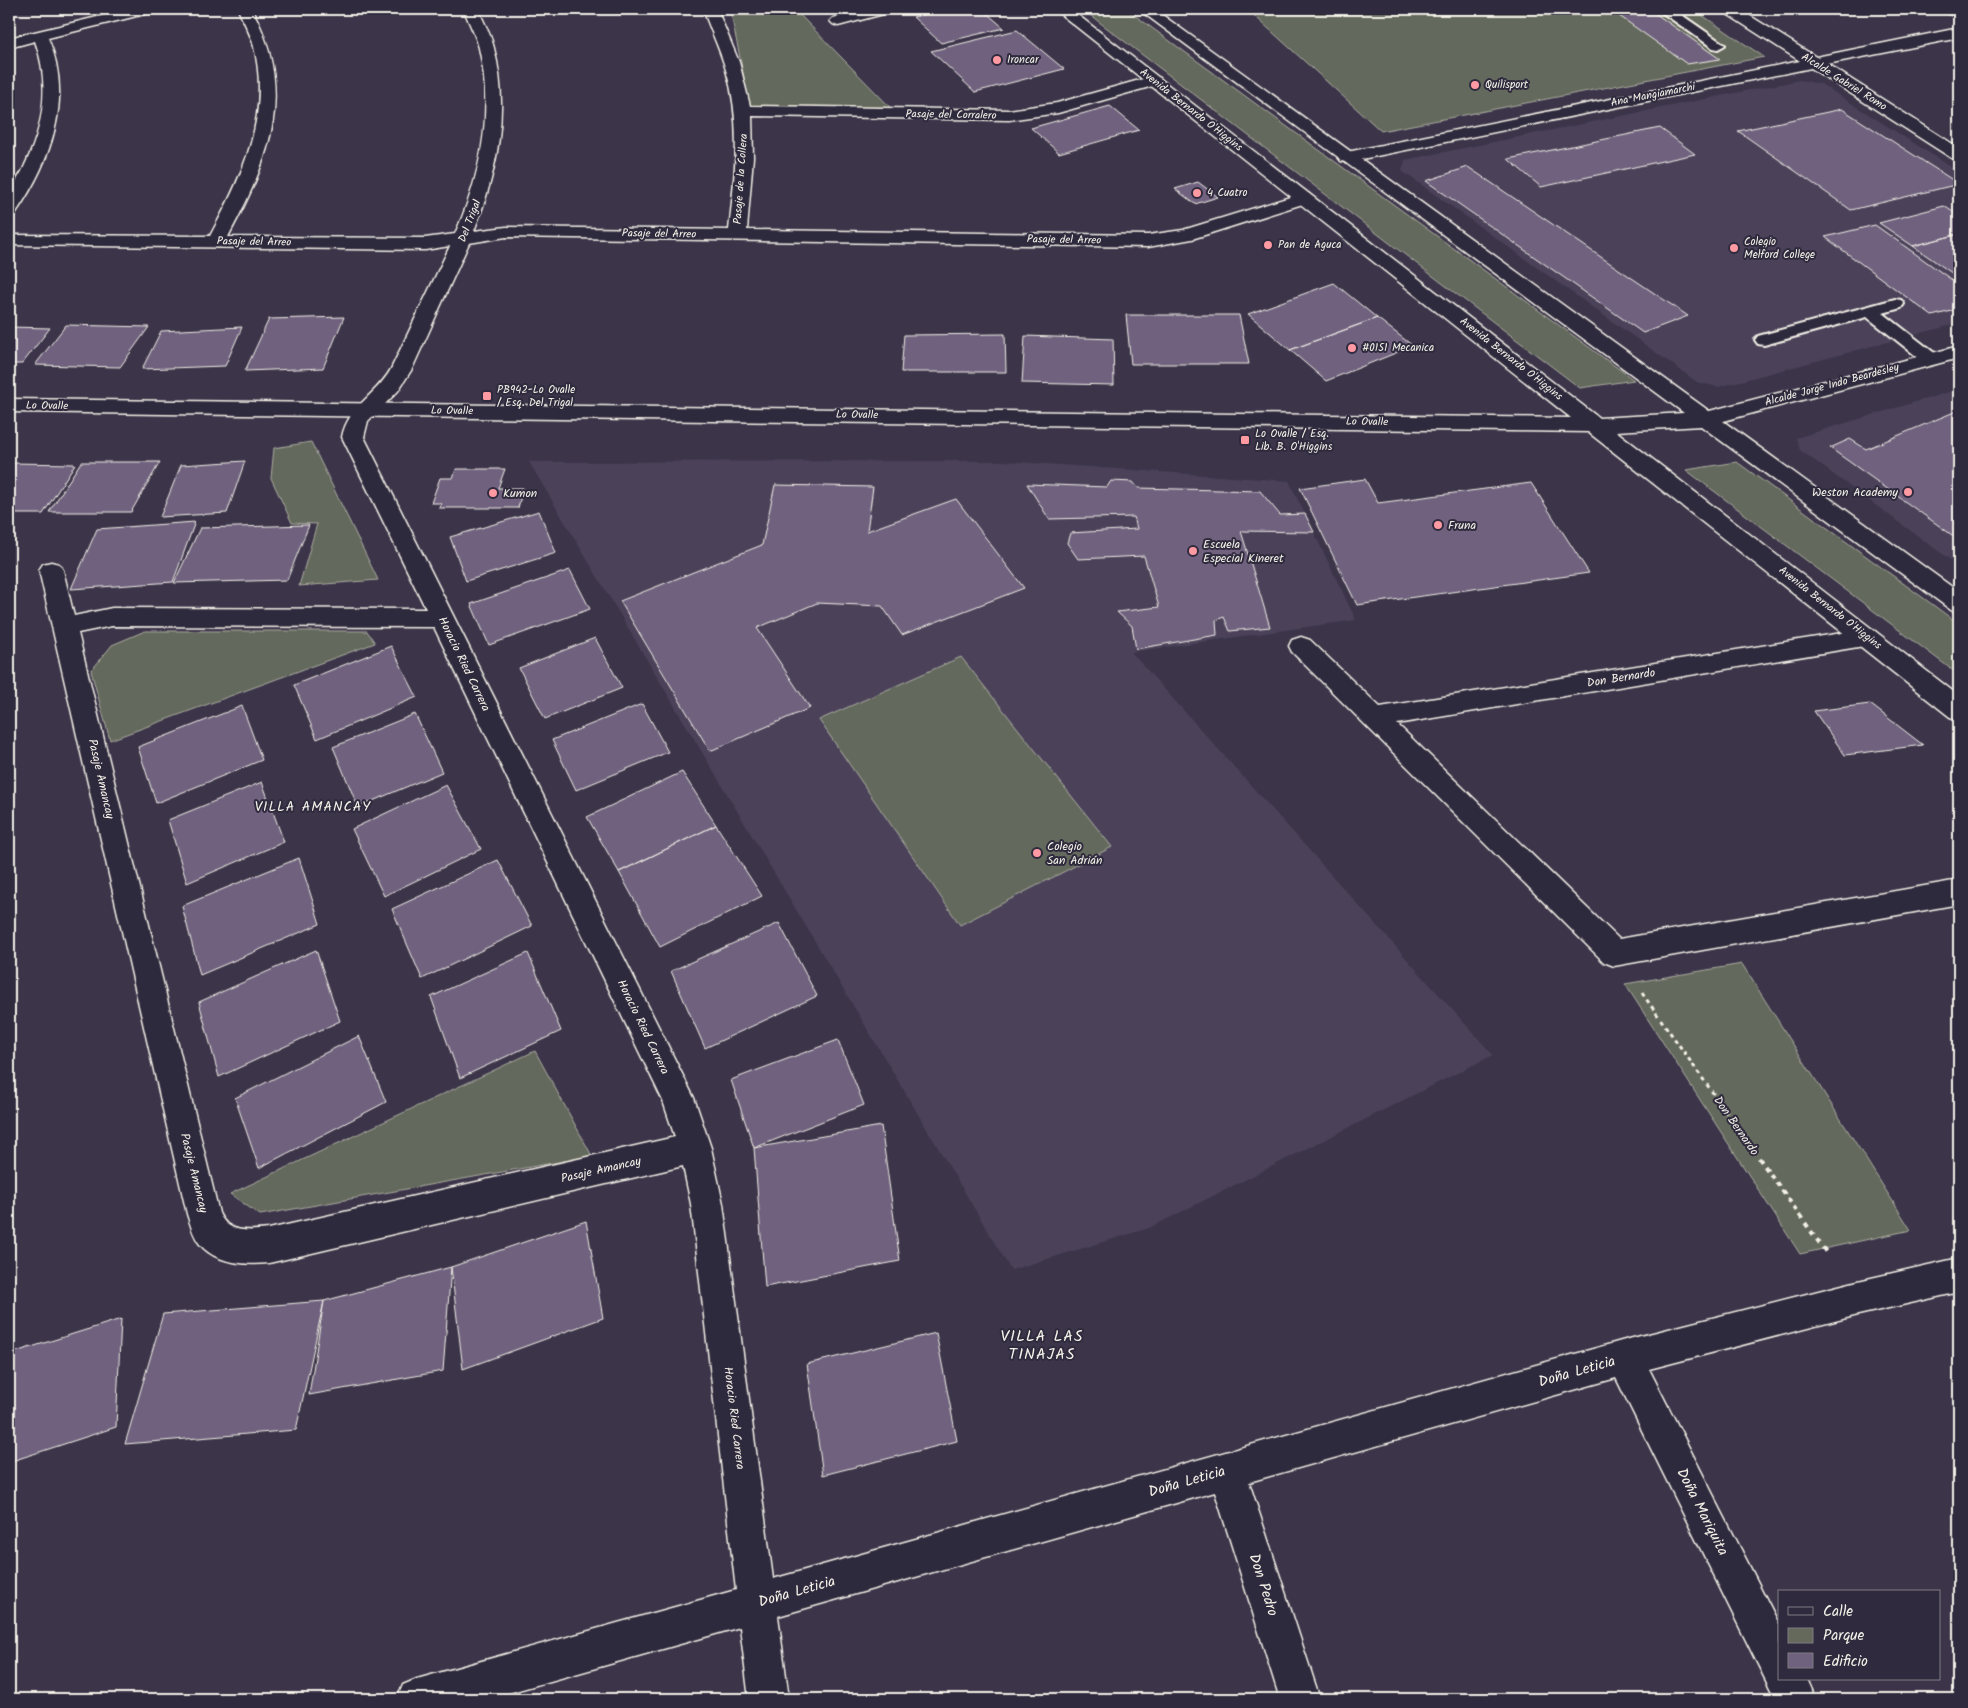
<svg xmlns="http://www.w3.org/2000/svg" width="1968" height="1708" font-family="Kalam,sans-serif">
  <rect width="100%" height="100%" fill="#3c354a"/>
  <filter id="ink" filterUnits="userSpaceOnUse"><feTurbulence type="fractalNoise" baseFrequency=".02" numOctaves="2"/><feDisplacementMap in="SourceGraphic" scale="10" xChannelSelector="R" yChannelSelector="G"/><feConvolveMatrix kernelMatrix="1 2 1 2 8 2 1 2 1" color-interpolation-filters="sRGB"/></filter>
  <g filter="url(#ink)">
    <path fill="#4b425a" d="M1800 80 1821 84 1959 172V323L1718 387 1697 382 1402 171 1405 160Z
      M1959 389V566L1800 450 1796 438Z
      M1002 461 1289 481 1356 620 1131 652 1493 1055 1149 1228 1011 1270 529 462Z"/>
    <path fill="#64695b" stroke="#acada2" d="M727 9H794L892 109 750 106 731 14Z
      M1082 9H1126L1634 380 1580 388Z
      M1247 9H1693L1764 57 1381 131Z
      M311 442 378 580 299 586 317 524 292 523 271 478 274 448Z
      M1737 462 1959 624V675L1686 470Z
      M145 631H367L375 643 110 740 91 671 112 645Z
      M961 657 1112 847 960 925 819 720Z
      M1742 964 1911 1230 1800 1254 1625 984Z
      M535 1051 592 1156 260 1215 230 1194Z"/>
    <path fill="#6f627f" stroke="#f4f1e8" d="M948 9H982L1004 28 941 43 913 17Z
      M1635 9H1649L1720 59 1687 64 1615 13Z
      M1017 30 1064 69 975 92 931 51Z
      M1110 106 1139 130 1059 153 1031 128Z
      M1842 109 1959 184 1851 210 1738 131Z
      M1660 128 1695 154 1541 187 1508 159Z
      M1468 167 1688 316 1643 333 1426 181Z
      M1198 182 1218 197 1195 204 1175 189Z
      M1944 206 1959 216V234L1913 246 1879 223Z
      M1875 225 1959 285V309L1932 316 1825 237Z
      M1959 234V278L1913 246Z
      M1334 283 1377 318 1290 350 1248 314Z
      M1126 315H1239L1249 364H1131Z
      M344 317 323 368 245 371 269 319Z
      M1377 318 1413 346 1326 381 1290 350Z
      M66 325 149 327 120 367 35 365Z
      M9 327 50 328 22 364H9Z
      M242 327 225 366 142 369 161 331Z
      M1005 334 1006 372H901L904 335Z
      M1025 336 1113 339 1114 385 1022 383Z
      M1959 410V540L1830 448 1850 439 1866 449Z
      M245 461 227 513 160 517 181 465Z
      M81 462H160L131 512H49Z
      M9 463 75 464 43 514H9Z
      M456 469H505L498 488H523L518 508H439L441 503H431L440 478H453Z
      M1365 479 1378 503 1531 483 1589 573 1357 605 1300 488Z
      M1111 481 1133 482 1138 488 1260 491 1280 515 1305 514 1314 532 1241 531 1270 627 1230 631 1224 617 1216 620 1217 635 1136 649 1132 626 1117 612 1159 607 1144 556 1078 559 1067 543 1070 533 1137 529 1134 517 1049 519 1027 484 1107 487Z
      M775 485 873 487 867 531 956 499 1024 588 902 635 882 606 817 603 757 628 810 708 710 751 620 601 762 545Z
      M539 511 556 553 466 581 450 537Z
      M195 522 173 582 71 589 97 529Z
      M309 525 287 580 174 583 200 528Z
      M570 570 590 609 489 645 471 604Z
      M595 638 622 688 545 719 519 668Z
      M391 646 417 697 317 739 294 685Z
      M642 704 668 752 576 790 552 740Z
      M1870 704 1923 745 1845 755 1814 711Z
      M242 706 262 760 156 803 138 747Z
      M415 714 442 772 358 807 333 747Z
      M682 772 716 825 619 872 587 817Z
      M262 782 284 842 187 883 168 820Z
      M446 785 481 849 384 896 352 829Z
      M716 825 762 896 660 947 619 872Z
      M299 858 320 924 200 975 182 906Z
      M498 860 532 926 422 979 392 909Z
      M779 923 817 996 705 1048 671 971Z
      M316 950 340 1021 219 1077 199 1002Z
      M528 953 561 1031 460 1078 431 997Z
      M359 1036 386 1102 259 1168 235 1098Z
      M838 1040 864 1105 754 1148 731 1080Z
      M881 1126 900 1261 765 1287 754 1148Z
      M586 1221 603 1318 463 1369 451 1267Z
      M451 1267 443 1371 309 1395 324 1301Z
      M324 1301 296 1430 125 1444 163 1314Z
      M121 1319 116 1427 9 1462V1354Z
      M936 1333 957 1441 823 1475 807 1364Z"/>
    <g fill="none" stroke-linecap="round" stroke-linejoin="round">
      <defs>
        <path id="lane" d="M1657 9H1673L1725 45 1718 49 1713 48Z
          M1895 299 1901 300 1904 304 1901 308 1883 313 1937 355 1940 359 1937 363 1931 365 1925 363 1867 317 1764 345 1758 344 1755 340 1758 336Z"/>
        <path id="street" d="M131 9H155L153 12 48 38C74 98 51 162 15 214L9 215C9 210 7 201 9 196 12 186 21 175 25 165 44 126 50 83 35 41L9 48V38Z
          M238 9H252C296 93 270 158 228 237L425 238 455 234C481 176 494 111 479 48 476 35 468 22 464 9H478C484 22 491 35 494 48 510 111 497 172 474 231L506 227 729 230C735 176 742 122 726 70 720 49 710 29 703 9H717L739 62 750 106 1009 110 1057 103 1154 76 1160 78 1162 81 1160 84 1058 113 1009 120 752 116 753 157 747 230 1148 235 1183 230 1303 193 1309 194 1312 198 1309 202 1192 239 1148 247 506 237 469 243 412 369 398 391 368 421 364 437 694 1098 711 1148 723 1204 773 1579 1625 1340 1858 1281 1959 1258V1292L1858 1315 1649 1369 1779 1624V1679H1807L1816 1699H1775L1616 1378 1249 1482 1320 1699H1280L1215 1492 778 1616 789 1699H749L740 1627 487 1699H397L403 1685 417 1679 736 1590 691 1204 683 1166 269 1263C246 1265 215 1264 199 1243 193 1235 190 1223 187 1214L39 570 43 564 51 562 59 564 63 570 74 616 112 608 426 609 342 437C348 406 377 395 391 369L450 246 425 250 9 245V235L210 236C242 178 271 115 254 47 251 34 243 21 238 9ZM112 626 434 627 663 1101 675 1137 269 1229C249 1231 228 1234 219 1213L78 633Z
          M869 9H893L891 12 838 26 833 24 830 21 833 18Z
          M1722 9H1739L1816 57 1959 28V38L1827 64 1959 148V160L1953 159 1811 68 1347 162 1341 161 1338 157 1341 153 1347 152 1800 61 1724 12Z
          M1943 9H1959V18L1945 12Z
          M1959 346V358L1705 426 1698 424 1694 419 1698 414Z
          M1867 629 1876 632 1879 638 1876 644 1397 724 1619 939 1959 880V904L1614 966 1604 962 1292 652 1289 646 1292 640 1301 637 1310 640 1380 707Z"/>
        <path id="secondary" d="M1054 9H1070L1599 418 1684 413 1138 9H1154L1959 592V613L1951 610 1701 426 1616 431 1959 696V720L1950 717 1588 432 9 412V399L1571 418Z"/>
      </defs>
      <use href="#lane" stroke="#f4f1e8" stroke-width="4"/>
      <use href="#street" stroke="#f4f1e8" stroke-width="3"/>
      <use href="#secondary" stroke="#f4f1e8" stroke-width="3"/>
      <path stroke="#f4f1e8" stroke-width="3" stroke-dasharray="4 4" stroke-linecap="butt" d="M1642 993 1725 1110"/>
      <path stroke="#f4f1e8" stroke-width="4" stroke-dasharray="5 5" stroke-linecap="butt" d="M1724 1109 1828 1255"/>
      <use href="#lane" fill="#2f2a3d" fill-rule="evenodd"/>
      <use href="#street" fill="#2f2a3d" fill-rule="evenodd"/>
      <use href="#secondary" fill="#2f2a3d" fill-rule="evenodd"/>
    </g>
  </g>
  <g fill="#ff9aa2" stroke="#2f2a3d" stroke-width="2">
    <circle cx="997" cy="60" r="5"/>
    <circle cx="1475" cy="85" r="5"/>
    <circle cx="1197" cy="193" r="5"/>
    <circle cx="1268" cy="245" r="5"/>
    <circle cx="1734" cy="248" r="5"/>
    <circle cx="1352" cy="348" r="5"/>
    <rect x="482" y="391" width="10" height="10" rx="2.5"/>
    <rect x="1240" y="435" width="10" height="10" rx="2.5"/>
    <circle cx="1908" cy="492" r="5"/>
    <circle cx="493" cy="493" r="5"/>
    <circle cx="1438" cy="525" r="5"/>
    <circle cx="1193" cy="551" r="5"/>
    <circle cx="1037" cy="853" r="5"/>
  </g>
  <g text-anchor="middle" dominant-baseline="central" stroke-width="4" stroke-linejoin="round" paint-order="stroke">
    <g font-size="11" fill="#f4f1e8" stroke="#2f2a3d" text-anchor="start">
      <text x="1007" y="60">Ironcar</text>
      <text x="1485" y="85">Quilisport</text>
      <text x="1207" y="193">4 Cuatro</text>
      <text x="1744" y="242">Colegio<tspan x="1744" dy="13">Melford College</tspan></text>
      <text x="1278" y="245">Pan de Aguca</text>
      <text x="1362" y="348">#0151 Mecanica</text>
      <text x="497" y="390">PB942-Lo Ovalle<tspan x="497" dy="13">/ Esq. Del Trigal</tspan></text>
      <text x="1255" y="434">Lo Ovalle / Esq.<tspan x="1255" dy="13">Lib. B. O'Higgins</tspan></text>
    </g>
    <g font-size="11" fill="#f4f1e8" stroke="#2f2a3d">
      <text transform="translate(1844 82) rotate(32)">Alcalde Gabriel Romo</text>
      <text transform="translate(1653 95) rotate(-11)">Ana Mangiamarchi</text>
      <text transform="translate(1191 110) rotate(38)">Avenida Bernardo O'Higgins</text>
      <text transform="translate(951 115) rotate(1)">Pasaje del Corralero</text>
      <text transform="translate(741 179) rotate(-86)">Pasaje de la Collera</text>
      <text transform="translate(470 221) rotate(-69)">Del Trigal</text>
      <text transform="translate(659 234) rotate(1)">Pasaje del Arreo</text>
      <text transform="translate(1064 240) rotate(1)">Pasaje del Arreo</text>
      <text transform="translate(254 242) rotate(1)">Pasaje del Arreo</text>
      <text transform="translate(1511 359) rotate(38)">Avenida Bernardo O'Higgins</text>
      <text transform="translate(1832 385) rotate(-15)">Alcalde Jorge Indo Beardesley</text>
      <text transform="translate(47 406) rotate(1)">Lo Ovalle</text>
      <text transform="translate(452 411) rotate(1)">Lo Ovalle</text>
      <text transform="translate(857 415) rotate(1)">Lo Ovalle</text>
      <text transform="translate(1367 422) rotate(1)">Lo Ovalle</text>
      <text transform="translate(1830 608) rotate(38)">Avenida Bernardo O'Higgins</text>
    </g>
    <g font-size="12" fill="#f4f1e8" stroke="#2f2a3d" text-anchor="start">
      <text x="1898" y="492" text-anchor="end">Weston Academy</text>
      <text x="503" y="493">Kumon</text>
      <text x="1448" y="525">Fruna</text>
      <text x="1203" y="544">Escuela<tspan x="1203" dy="14">Especial Kineret</tspan></text>
      <text x="1047" y="846">Colegio<tspan x="1047" dy="14">San Adrián</tspan></text>
    </g>
    <g font-size="12" fill="#f4f1e8" stroke="#2f2a3d">
      <text transform="translate(464 664) rotate(64)">Horacio Ried Carrera</text>
      <text transform="translate(1621 678) rotate(-9)">Don Bernardo</text>
      <text transform="translate(101 779) rotate(77)">Pasaje Amancay</text>
      <text transform="translate(643 1027) rotate(64)">Horacio Ried Carrera</text>
      <text transform="translate(1736 1126) rotate(55)">Don Bernardo</text>
      <text transform="translate(601 1170) rotate(-13)">Pasaje Amancay</text>
      <text transform="translate(194 1173) rotate(76)">Pasaje Amancay</text>
      <text transform="translate(734 1418) rotate(83)">Horacio Ried Carrera</text>
    </g>
    <g font-size="14" letter-spacing="1" fill="#f4f1e8" stroke="#2f2a3d">
      <text x="313" y="807">VILLA AMANCAY</text>
    </g>
    <g font-size="15" fill="#f4f1e8" stroke="#2f2a3d">
      <text transform="translate(1577 1372) rotate(-16)">Doña Leticia</text>
      <text transform="translate(1187 1482) rotate(-16)">Doña Leticia</text>
      <text transform="translate(1702 1512) rotate(63)">Doña Mariquita</text>
      <text transform="translate(1263 1585) rotate(72)">Don Pedro</text>
      <text transform="translate(797 1592) rotate(-16)">Doña Leticia</text>
    </g>
    <g font-size="16" letter-spacing="1" fill="#f4f1e8" stroke="#2f2a3d">
      <text x="1042" y="1336">VILLA LAS<tspan x="1042" dy="18">TINAJAS</tspan></text>
    </g>
  </g>
  <rect width="1968" height="1708" fill="none" stroke="#2f2a3d" stroke-width="30"/>
  <rect x="15" y="15" width="1938" height="1678" fill="none" stroke="#f4f1e8" stroke-width="2" filter="url(#ink)"/>
  <rect x="1778" y="1590" width="162" height="90" fill="#2f2a3d" stroke="#7e7a81"/>
  <rect x="1788" y="1607" width="25" height="8" fill="#2f2a3d" stroke="#7e7a81"/>
  <text x="1823" y="1616" font-size="15" fill="#f4f1e8">Calle</text>
  <rect x="1788" y="1628" width="25" height="15" fill="#64695b" stroke="#7e7a81"/>
  <text x="1823" y="1640" font-size="15" fill="#f4f1e8">Parque</text>
  <rect x="1788" y="1653" width="25" height="15" fill="#6f627f" stroke="#7e7a81"/>
  <text x="1823" y="1666" font-size="15" fill="#f4f1e8">Edificio</text>
</svg>
